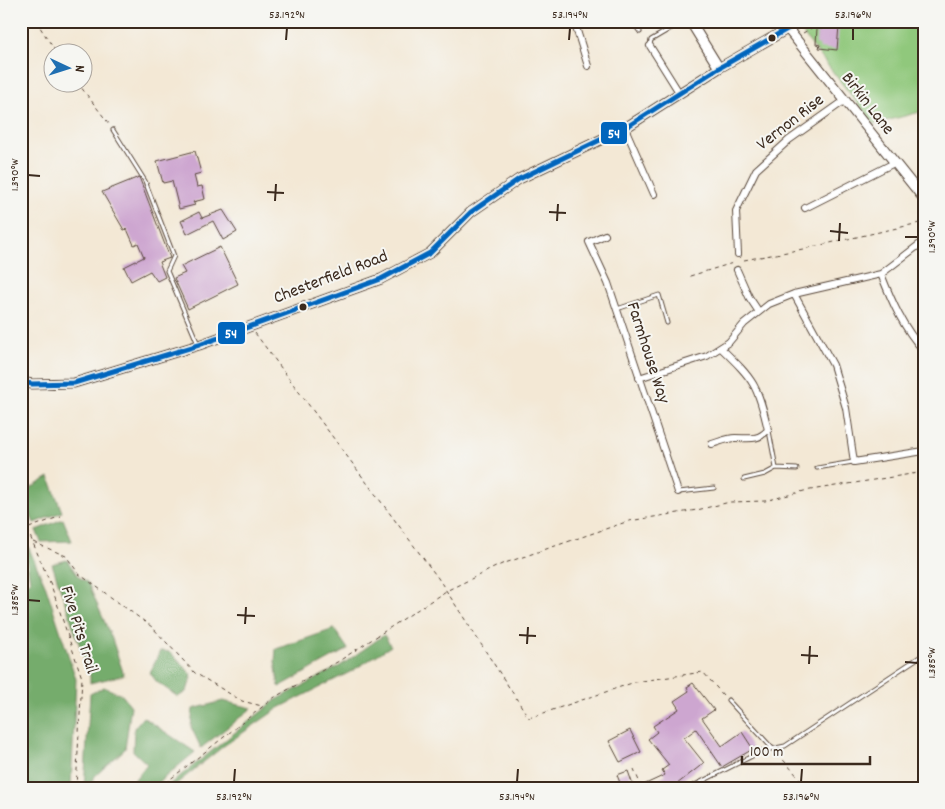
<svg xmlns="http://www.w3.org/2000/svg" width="945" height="809" font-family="Dekko,sans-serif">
  <rect width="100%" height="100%" fill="#f6f6f2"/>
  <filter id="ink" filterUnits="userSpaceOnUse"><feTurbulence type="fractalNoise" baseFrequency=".02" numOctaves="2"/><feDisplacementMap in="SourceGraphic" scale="10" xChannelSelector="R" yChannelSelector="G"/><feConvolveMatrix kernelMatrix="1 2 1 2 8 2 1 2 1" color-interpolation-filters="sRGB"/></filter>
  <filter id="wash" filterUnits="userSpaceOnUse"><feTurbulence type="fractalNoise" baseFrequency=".0096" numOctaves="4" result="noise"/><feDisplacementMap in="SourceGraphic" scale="20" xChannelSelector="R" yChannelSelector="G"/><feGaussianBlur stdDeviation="1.12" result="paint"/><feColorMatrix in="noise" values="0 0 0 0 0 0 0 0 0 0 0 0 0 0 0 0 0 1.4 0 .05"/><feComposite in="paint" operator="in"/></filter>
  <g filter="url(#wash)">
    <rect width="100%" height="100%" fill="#f3e8d5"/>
    <path fill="#90c87c" stroke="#66794d" d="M815 21H924V111L874 124 799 29Z"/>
    <path fill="#74ac6c" stroke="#586b45" d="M49 477 62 512 34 523 21 494Z
      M63 519 72 541 41 542 36 530Z
      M22 533 46 587 76 679 71 788H21V589L30 581Z
      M67 560 78 576 88 583 112 639 124 675 90 683V676L52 564Z
      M334 629 348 649 279 687 275 661 276 649Z
      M384 635 391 646 352 671 279 708 225 745 171 788H165L276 700 340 666Z
      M160 651 170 652 192 675 187 691 178 697 157 682 150 673Z
      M104 687 122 695 131 706 125 749 95 776 87 788H84L90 694Z
      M223 701 252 708 201 748 191 727 193 709Z
      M143 717 195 752 152 788H128L147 764 133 751 134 728Z"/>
    <g id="blocks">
      <path fill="#cda6d0" d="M822 23 839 25 837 50 819 48 820 45 816 44 817 28 822 29Z
        M195 151 201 173 194 175 197 187 202 186 205 199 193 202 195 205 179 209 172 181 163 183 157 161Z
        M139 177 170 258 159 262 165 277 157 281 150 271 131 281 124 267 144 257 138 243 134 245 127 229 124 230 102 192Z
        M223 210 237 232 223 240 213 221 187 234 181 221 199 212 202 218Z
        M220 247 238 284 188 309 174 278 185 273 181 266Z
        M693 683 714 710 702 718 722 746 742 732 753 749 722 767 696 729 684 738 704 763 672 788H637L665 775 662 770 669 765 648 739 657 732 653 726 679 709 674 701 689 691 687 687Z
        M630 730 641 752 620 762 609 741Z
        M628 771 634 788H622L617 775Z"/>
    </g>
  </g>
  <g filter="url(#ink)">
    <use href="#blocks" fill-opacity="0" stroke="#574639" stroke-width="1"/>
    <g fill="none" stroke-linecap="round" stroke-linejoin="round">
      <defs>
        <path id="lane" d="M632 21 640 32
          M650 45 651 40 673 27
          M113 130 145 181 174 256 167 271 198 344
          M617 309 659 295 667 323
          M776 468 797 469
          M817 468 853 462
          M744 479 765 474 776 468 769 431
          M679 492 714 488
          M728 700 772 748
          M689 788 762 751 785 746 924 654"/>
        <path id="street" d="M574 21 588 66
          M650 46 680 94
          M625 128 654 194
          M805 208 894 163
          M605 235 589 242 608 283 678 492
          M738 254 736 211 756 170 789 140 844 101
          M737 270 749 297 759 312
          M881 274C892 302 903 328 924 351
          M794 294 833 365 846 408 854 462 924 451
          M639 378 707 356 729 342 744 324 769 304 794 294 881 274 924 241
          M924 398V424
          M712 444C719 442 728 438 735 438 750 438 757 441 768 430 758 385 754 380 721 348"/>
        <path id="secondary" d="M690 21 719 68
          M787 28 924 199
          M21 382 32 384 74 383 199 345 381 279 430 253 471 212 519 179 625 128 719 68 801 21"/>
      </defs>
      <use href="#lane" stroke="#574639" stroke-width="5"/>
      <use href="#street" stroke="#574639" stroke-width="8"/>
      <use href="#secondary" stroke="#574639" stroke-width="11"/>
      <path stroke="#574639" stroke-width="1" stroke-dasharray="4 4" stroke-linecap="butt" d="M36 21 56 52
        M803 33 824 21
        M77 82 110 125
        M744 260 803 249 924 222
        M690 276 733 263
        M255 333 438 578 529 718 635 682 703 672 723 695
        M21 515 51 585 82 678 76 788
        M29 528 61 516
        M33 542 66 556 79 574 152 627 195 673 242 701 262 706
        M778 754 808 788
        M634 769 642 788
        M159 788 275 697 339 661 446 591 502 564 629 521 697 510 730 502 765 501 804 491 924 472"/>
      <use href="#lane" stroke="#fff" stroke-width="3"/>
      <use href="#street" stroke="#fff" stroke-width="6"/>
      <use href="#secondary" stroke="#fff" stroke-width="9"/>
      <defs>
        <path id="bus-1" d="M21 382 32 384 74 383 199 345 381 279 430 253 471 212 519 179 625 128 719 68 801 21"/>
      </defs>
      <use href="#bus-1" stroke="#f6f6f2" stroke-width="9"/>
      <use href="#bus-1" stroke="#0065bd" stroke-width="5"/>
    </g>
  </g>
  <path fill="none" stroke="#3b2a1e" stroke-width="2" d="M286 40 287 28M569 40 570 28M853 40V28M28 175 40 176M267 192 284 193M275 201 276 184M549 212 566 213M557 221 558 204M830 231 848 233M905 237H918M839 241 840 223M28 600 40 601M237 615 255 616M245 624 246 607M519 635 536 636M527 644 528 627M801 655 818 656M905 662 918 663M809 664 810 646M234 782 235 769M517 782 518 769M801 782 802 769"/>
  <g fill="#3b2a1e" stroke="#f6f6f2" stroke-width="2">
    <circle cx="772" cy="38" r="4.5"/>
    <circle cx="303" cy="307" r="4.5"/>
  </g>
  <g text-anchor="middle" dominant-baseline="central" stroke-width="4" stroke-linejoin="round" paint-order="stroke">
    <g font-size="18" fill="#3b2a1e" stroke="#f6f6f2">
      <text transform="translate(867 104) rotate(52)">Birkin Lane</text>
      <text transform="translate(791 123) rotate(-38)">Vernon Rise</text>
      <text transform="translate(331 278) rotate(-21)">Chesterfield Road</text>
      <text transform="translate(647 353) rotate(72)">Farmhouse Way</text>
      <text transform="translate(78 630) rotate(73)">Five Pits Trail</text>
    </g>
  </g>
  <g stroke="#f6f6f2" stroke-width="2">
    <rect x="600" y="121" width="28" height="24" rx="5" fill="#0065bd"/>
    <rect x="217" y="321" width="29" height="24" rx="5" fill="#0065bd"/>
  </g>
  <g font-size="14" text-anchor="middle" font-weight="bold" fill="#fff">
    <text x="614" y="138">54</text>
    <text x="231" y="338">54</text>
  </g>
  <rect width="945" height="809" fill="none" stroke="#f6f6f2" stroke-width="55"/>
  <g transform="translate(68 68) rotate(94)"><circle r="24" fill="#f6f6f2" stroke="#aba49d"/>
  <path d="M0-4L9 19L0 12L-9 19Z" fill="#1f6fb2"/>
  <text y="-8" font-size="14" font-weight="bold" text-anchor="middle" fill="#3b2a1e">N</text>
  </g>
  <path d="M742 756v8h128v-8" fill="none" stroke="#3b2a1e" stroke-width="2.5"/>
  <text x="750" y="756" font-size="15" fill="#3b2a1e" stroke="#f6f6f2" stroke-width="4" paint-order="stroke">100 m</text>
  <rect x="28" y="28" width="890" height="754" fill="none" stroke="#3b2a1e" stroke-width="2"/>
  <g font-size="12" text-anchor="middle" fill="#3b2a1e">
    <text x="287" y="18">53.192°N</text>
    <text x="570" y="18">53.194°N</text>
    <text x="853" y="18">53.196°N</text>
    <text transform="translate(14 175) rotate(-90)" y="4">1.390°W</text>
    <text transform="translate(931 237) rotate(-90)" y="4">1.390°W</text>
    <text transform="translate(14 600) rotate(-90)" y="4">1.385°W</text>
    <text transform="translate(931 663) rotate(-90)" y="4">1.385°W</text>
    <text x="234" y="800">53.192°N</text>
    <text x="517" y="800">53.194°N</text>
    <text x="801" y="800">53.196°N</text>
  </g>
</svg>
